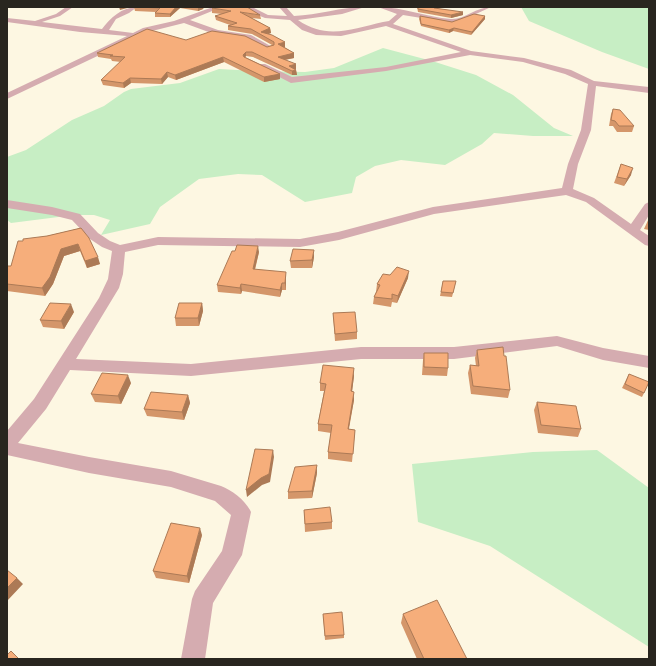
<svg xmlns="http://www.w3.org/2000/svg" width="656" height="666" font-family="Manrope,sans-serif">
  <rect width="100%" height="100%" fill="#fdf7e2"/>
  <path fill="#c7eec4" d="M521 7H649V69L602 52 529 21Z
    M383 48 432 61 476 75 513 95 554 128 573 136H533L494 133 482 144 445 165 401 160 375 166 356 177 352 193 305 202 262 175 238 174 199 179 160 207 150 224 101 235 110 220 94 215H74L11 223 7 220V157L26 150 72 120 104 106 124 92 131 89 180 83 219 69 257 71 305 72 334 68Z
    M597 450 649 488V647L490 546 418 522 412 464 533 452Z"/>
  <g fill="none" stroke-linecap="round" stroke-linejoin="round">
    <path fill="#d5acb0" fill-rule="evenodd" d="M66 7H73L60 16 42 22 102 29C110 18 122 7 137 7L129 13 116 19 109 30 133 33 143 28 174 21 213 7H222L190 20 218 30 251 35 274 48 270 50H267L246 39 214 34 184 23 148 32 7 99V93L127 36 80 32 7 22V18L35 21 56 14Z
      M245 7H252L268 15 287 16 279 7H286L294 16C318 15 341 7 365 7L342 14 298 20C326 40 352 29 383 22L389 21 397 14 378 7C402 7 426 17 451 19 464 20 476 7 491 7L463 20 452 23 403 15 393 24 471 51 524 58 571 70 594 81 649 87V93L596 86 591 130 578 164 573 189 594 198 631 224 645 204 649 202V215L640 230 649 236V246L645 245 586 202 566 195 434 214 339 240 300 247 158 245 125 252 123 274 119 288 76 359 191 364 361 347H454L557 336 603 348 649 356V368L603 360 557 346 454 359H361L191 376 70 370 46 409 18 443 89 457 171 471 221 486C232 490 246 501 251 512L242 555 213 603 205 659H181L192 599 195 591 222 551 231 515 215 501 171 487 89 473 7 455V431L34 399 99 298 108 279 112 251 102 247 90 239 72 220 52 215 7 208V200L52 207 80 214 98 233 110 241 120 245 158 237 300 239 338 232 433 207 562 188 568 164 581 130 588 84 565 74 523 62 470 55 386 71 291 83 258 66 259 64H265L292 77 386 67 461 52 386 26 341 36 316 35 302 30 290 20 265 18 255 14Z"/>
  </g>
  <path fill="#d4966a" d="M134 7H204L203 9 198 11 180 8 170 17H155V13L156 12 135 11Z
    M417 7H439L437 8 463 15 451 18 418 12Z
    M212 8 260 15 261 19 251 18 270 28 271 33 267 34 285 47H284L294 53V58L285 60 296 69H295L296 70 297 75H292L253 57 246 56 245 57 280 74V79L264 82 224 62 176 80 168 77 162 84 131 83 124 88 103 85 101 80 121 62 112 61 111 59 98 57 97 53 186 40 267 47 272 45 252 34 228 30V26L230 25 216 20 215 16 222 14 212 13Z
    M420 16 452 22 485 16V19L471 35 453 31 449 33 421 26 419 19Z
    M613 109 634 126 632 132H617L613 126H609L611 114Z
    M621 164 631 175 624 186 614 183Z
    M649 218V230L644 229Z
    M81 228 100 264 87 268 80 251 64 256 53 284 45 296 7 291V266H11L23 241 47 236Z
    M259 252 255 270 286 279V290H282L280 297 242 291 241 294 218 292 217 285Z
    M314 257 312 268H291L290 261Z
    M408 278 397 303 392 302 391 307 373 304 374 297 376 292 377 284Z
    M443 281H456L452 297 440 296Z
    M202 303 203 311 199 326H176L175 318Z
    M74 312 64 329 43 327 40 320Z
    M333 313 357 332V339L335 341Z
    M477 350 510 390 508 398 471 394 468 373 470 365 476 366 475 358Z
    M424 353 448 368 447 376 422 375 423 360Z
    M629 374 644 393 642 397 622 388Z
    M354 376 352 392 354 400 349 429 355 430 352 462 328 459V452L331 433 318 431V424L324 391H320V383Z
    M131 383 121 404 95 402 91 394Z
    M188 395 190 403 184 420 147 416 144 409Z
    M537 402 581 429 578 437 538 433 534 410Z
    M317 473 312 498 288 499V492Z
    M304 510 332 522V529L305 532Z
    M202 535 189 583 156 578 153 571Z
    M323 614 344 635V638L325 640Z
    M403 614 467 659H417L401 623Z"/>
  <path fill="#ac7a56" d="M119 7H131L120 10Z
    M176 7H179L180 8 170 17V14Z
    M198 7H204L203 9 198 11Z
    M463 12V15L451 18V15Z
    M485 16V19L471 35 472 32Z
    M270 28 271 33 263 36 261 32Z
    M454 28 453 31 449 33V30Z
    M285 42V47L278 48V44Z
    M246 52V56L244 59 243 55Z
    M294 53V58L278 61V57Z
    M223 57 224 62 176 80 175 75Z
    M296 64V69L291 70 289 66Z
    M296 70 297 75H292V71Z
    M167 72 168 77 162 84 161 79Z
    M280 74V79L264 82V77Z
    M130 78 131 83 124 88 123 83Z
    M633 168 631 175 624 186 627 179Z
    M78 244 80 251 64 256 53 284 45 296 42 288 61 249Z
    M258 246 259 252 253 276V269Z
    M314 250V257L312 268V260Z
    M98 257 100 264 87 268 85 261Z
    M409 271 408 278 397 303 398 296Z
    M286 272V290L285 283Z
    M282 283V290L280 297V290Z
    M241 284 242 291 241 294 240 288Z
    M202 303 203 311 199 326 198 318Z
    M71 304 74 312 64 329 61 321Z
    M354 368V376L351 399V391Z
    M128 375 131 383 121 404 118 396Z
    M354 392V400L347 437 348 429Z
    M188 395 190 403 184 420 182 412Z
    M273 450 274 457 270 482 262 485 247 497 246 490Z
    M317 465V473L312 498V491Z
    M200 528 202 535 189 583 187 576Z
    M17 578 23 584 7 601V588Z"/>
  <path fill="#f6ae7b" stroke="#ac7a56" d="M136 7H176L170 14 155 13 160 8Z
    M215 7H247L260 15 240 12 270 28 261 32 272 35 285 42 278 44 294 53 278 57 296 64 289 66 296 70 292 71 252 52H246L243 55 244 57 280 74 264 77 223 57 175 75 167 72 161 79 130 78 123 83 101 80 125 57 110 56 113 55 97 53 147 29 186 40 212 31 245 36 267 47 274 45V42L251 29 228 26 237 23 215 16 231 11 212 8Z
    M418 7H435L434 8 463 12 451 15 418 9Z
    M474 14 485 16 472 32 454 28 449 30 421 24 420 16 452 22Z
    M613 109 620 110 634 126H619L615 121 611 120Z
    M621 164 633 168 627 179 617 177Z
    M81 228 89 238 98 257 85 261 78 244 61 249 50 277 42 288 7 284V266H11L18 241H23V239L47 236Z
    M237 245 258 246 253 269 286 272 285 283H282L280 290 241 284 240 288 217 285 232 251H235Z
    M293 249 314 250 312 260 290 261Z
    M397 267 409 271 398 296 392 294V299L374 297 380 285 377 284 383 274 390 275Z
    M443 281H456L453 293 441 292Z
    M50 303 71 304 61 321 40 320Z
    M179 303H202L198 318H175Z
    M355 312 357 332 335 334 333 313Z
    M503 347 504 356H506L510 390 473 386 470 365 479 366 477 350Z
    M424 353H448V368L424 367Z
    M323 365 354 368 351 391 354 392 348 429 355 430 353 454 328 452 332 425 318 424 326 384 320 383Z
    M102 373 128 375 118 396 91 394Z
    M629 374 649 382 644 393 625 384Z
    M151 392 188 395 182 412 144 409Z
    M537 402 576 406 581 429 541 425Z
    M255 449 273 450 269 474 261 478 246 490Z
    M317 465 312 491 288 492 295 467Z
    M330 507 332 522 305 524 304 510Z
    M171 523 200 528 187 576 153 571Z
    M7 570 17 578 7 588Z
    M437 600 467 659H424L403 614Z
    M342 612 344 635 325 636 323 614Z
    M11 651 19 659H7V655Z"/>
  <rect width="656" height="666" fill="none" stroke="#29261f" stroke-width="16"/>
</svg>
